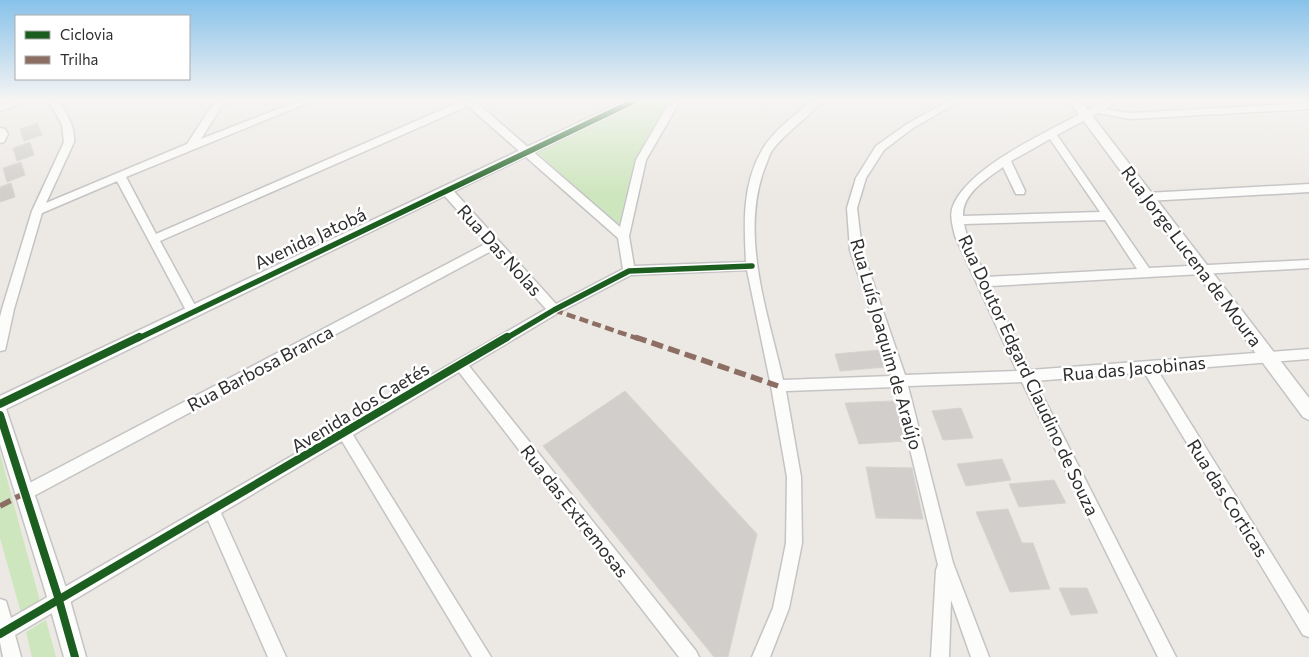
<svg xmlns="http://www.w3.org/2000/svg" width="1309" height="657" font-family="Commissioner,sans-serif">
  <rect width="100%" height="100%" fill="#ece8e4"/>
  <path fill="#cee6be" d="M642 101H670C665 114 653 124 647 137 632 164 626 193 620 223L617 224 537 152Z
    M0 453 40 601 21 613 0 538Z
    M46 620 56 657H32L26 632Z"/>
  <path fill="#d1cecb" stroke="#d7d4d0" d="M37 123 42 135 24 141 20 129Z
    M30 142 34 155 17 161 13 148Z
    M21 162 25 175 7 182 3 168Z
    M11 183 15 197 0 202V187Z
    M880 350 886 367 840 371 835 354Z
    M625 391 757 534 728 657H714L543 446Z
    M894 401 906 441 859 444 845 403Z
    M961 408 973 438 943 440 932 411Z
    M1002 459 1011 480 966 486 957 464Z
    M866 467 912 468 923 519 876 518Z
    M1054 480 1066 503 1019 507 1009 484Z
    M1008 509 1022 543H1033L1050 589 1010 592 976 512Z
    M1059 588H1087L1098 613 1071 615Z"/>
  <g fill="none" stroke-linecap="round" stroke-linejoin="round">
    <defs>
      <path id="minor" d="M11 101H26L0 111V105Z
        M49 101H59C67 115 75 126 74 142L46 203 187 144 215 101H225L201 139 298 101H312L126 177 156 234 462 101H475L620 227 636 160 670 101H680L646 160 629 236 634 266 746 262C744 223 742 185 762 150 773 131 795 115 811 101H822C807 119 787 131 773 149 769 154 768 161 765 167 739 235 768 313 783 380L892 376 850 250 847 208 856 178 876 146 907 124 948 101H960L913 128 884 150 866 178 857 208 862 250 905 375 1017 371 955 236C953 227 949 215 953 206 971 162 1064 125 1104 101H1116L1105 109 1130 113 1309 103V109L1130 119 1098 113 1057 135 1149 268 1309 260V268L990 286 1030 370 1309 349V359L1158 371 1309 614V637L1303 635 1144 372 1035 381 1176 657H1158L1022 382 908 386 953 563 989 657H971L951 600 949 657H931L936 570 938 565 895 387 786 391 801 477 802 543 789 608 770 657H752L773 608 786 543 787 477 771 386 747 270 631 275 558 313 469 366 696 651 699 657H679L459 372 353 435 491 657H472L342 441 221 513 286 657H268L208 520 15 635 21 657H3L0 642V599L6 601 11 618 546 309 493 250 30 498 25 500 20 498 18 493 20 488 487 243 442 193 441 190 442 187H450L556 304 623 269 618 238 468 106 160 241 198 311 196 314H188L117 181 42 213 14 309 6 346 5 350 0 351V317L2 309 32 211 64 142 62 125ZM1050 139 1100 212 963 216C962 193 987 179 1003 167L1016 194H1024L1025 191 1011 161ZM1105 220 1137 269 986 277 967 236 964 224Z
        M0 128 5 129 8 134 4 142 0 143Z
        M1309 184V192L1147 201 1142 197 1147 193Z"/>
      <path id="tertiary" d="M624 101H640L6 409 70 600 86 657H64L48 600 0 444V396Z
        M1069 101H1081L1309 398V420L1303 417Z"/>
    </defs>
    <use href="#minor" stroke="#c5c4c5" stroke-width="3"/>
    <use href="#tertiary" stroke="#c5c4c5" stroke-width="3"/>
    <use href="#minor" fill="#fcfcfb" fill-rule="evenodd"/>
    <use href="#tertiary" fill="#fcfcfb" fill-rule="evenodd"/>
    <path stroke="#8d6e63" stroke-width="4.5" stroke-dasharray="9 4.5" stroke-linecap="butt" d="M554 310 639 339"/>
    <path stroke="#8d6e63" stroke-width="5.5" stroke-dasharray="12 5.5" stroke-linecap="butt" d="M635 337 778 386
      M0 506 25 493"/>
    <defs>
      <path id="cycleway-far1" d="M137 339 634 101
        M505 339 554 310 629 271 752 266"/>
      <path id="cycleway" d="M0 404 139 337
        M0 415 59 600 75 657
        M0 634 507 337"/>
    </defs>
    <use href="#cycleway-far1" stroke="#fff" stroke-width="8"/>
    <use href="#cycleway" stroke="#fff" stroke-width="11"/>
    <use href="#cycleway-far1" stroke="#1b5e20" stroke-width="5.5"/>
    <use href="#cycleway" stroke="#1b5e20" stroke-width="8"/>
  </g>
  <linearGradient id="sky" x2="0" y2="1"><stop stop-color="#88c2ea"/><stop offset="0.52" stop-color="#f6f5f3"/><stop offset="1" stop-color="#f6f5f3" stop-opacity="0"/></linearGradient>
  <rect width="1309" height="193" fill="url(#sky)"/>
  <g text-anchor="middle" dominant-baseline="central" stroke-width="5" stroke-linejoin="round" paint-order="stroke">
    <g font-size="18" fill="#2e2e2e" stroke="#fff">
      <text transform="translate(310 238) rotate(-25)">Avenida Jatobá</text>
      <text transform="translate(500 250) rotate(48)">Rua Das Nolas</text>
      <text transform="translate(1192 256) rotate(53)">Rua Jorge Lucena de Moura</text>
      <text transform="translate(887 344) rotate(74)">Rua Luís Joaquim de Araújo</text>
      <text transform="translate(260 368) rotate(-28)">Rua Barbosa Branca</text>
      <text transform="translate(1134 368) rotate(-5)">Rua das Jacobinas</text>
      <text transform="translate(1029 375) rotate(65)">Rua Doutor Edgard Claudino de Souza</text>
      <text transform="translate(360 407) rotate(-31)">Avenida dos Caetés</text>
      <text transform="translate(1228 498) rotate(58)">Rua das Corticas</text>
      <text transform="translate(575 511) rotate(52)">Rua das Extremosas</text>
    </g>
  </g>
  <rect x="15" y="15" width="175" height="65" fill="#ffffff" stroke="#ababab"/>
  <rect x="25" y="31" width="25" height="8" fill="#1b5e20" stroke="#ababab"/>
  <text x="60" y="40" font-size="15" fill="#2e2e2e">Ciclovia</text>
  <rect x="25" y="56" width="25" height="8" fill="#8d6e63" stroke="#ababab"/>
  <text x="60" y="65" font-size="15" fill="#2e2e2e">Trilha</text>
</svg>
